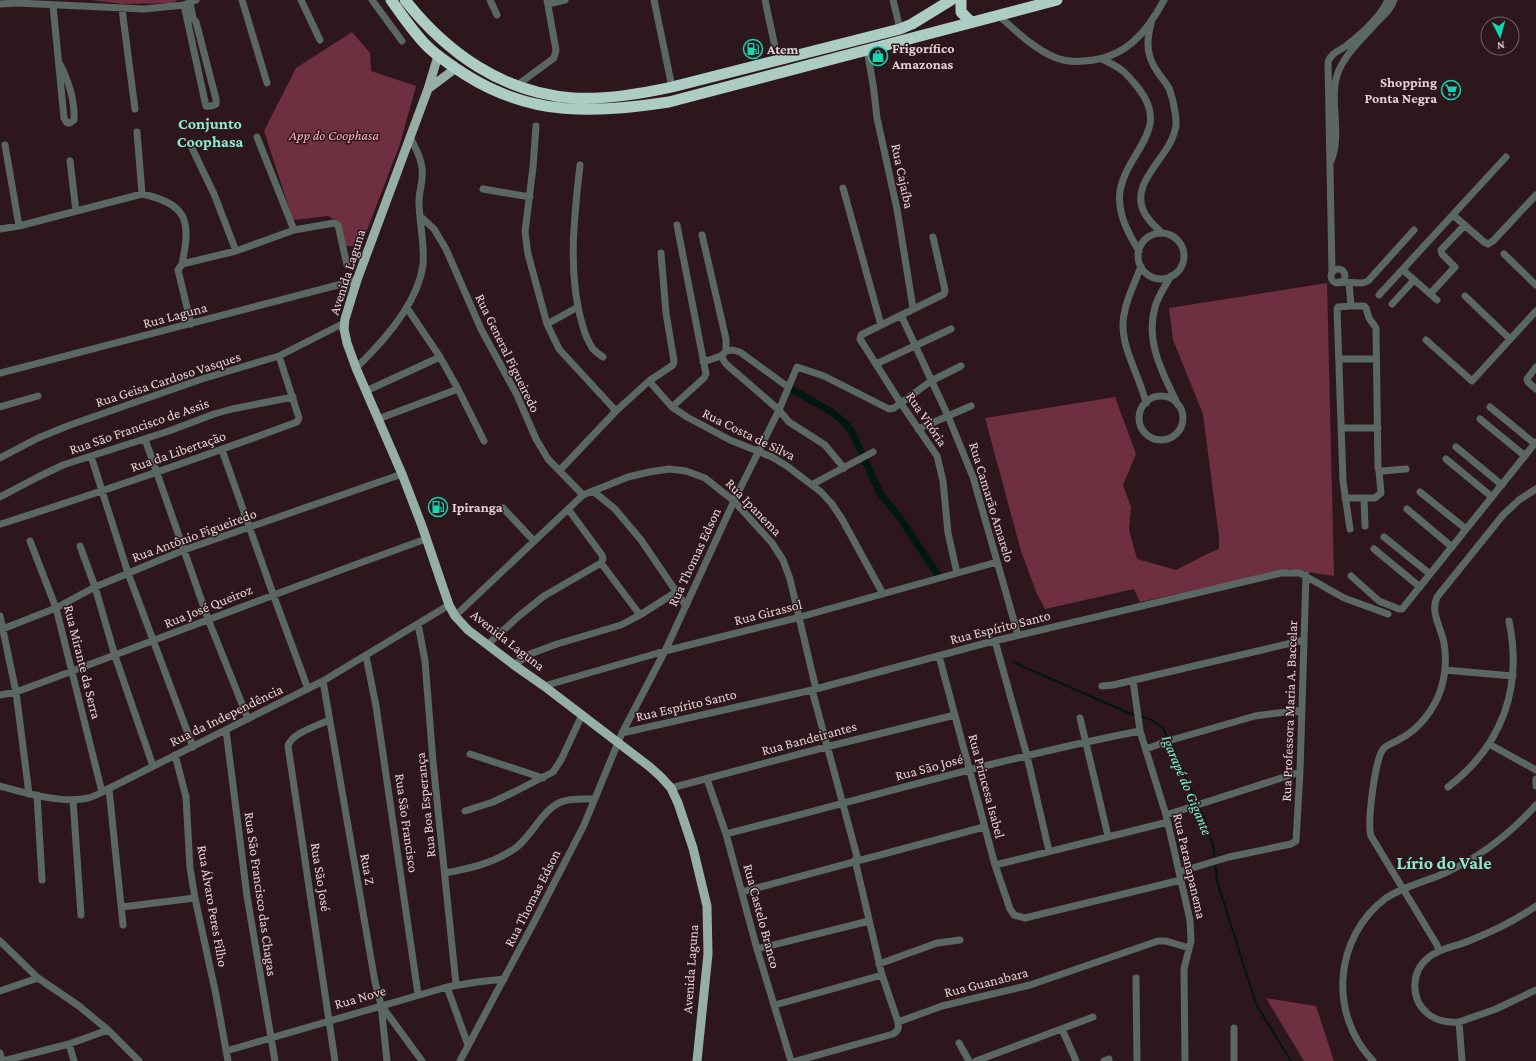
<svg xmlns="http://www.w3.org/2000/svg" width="1536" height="1061" font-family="'Crimson Pro',serif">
  <rect width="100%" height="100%" fill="#2d171c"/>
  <path fill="#6e3040" d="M91 0H178L172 3 122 4Z
    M352 32 370 53 371 71 416 86 400 144 361 246H345L340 222 328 216 293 220 264 131 296 68Z
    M1327 283 1334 576 1289 569 1140 602 1134 589 1045 609 1037 594 1021 551 985 418 1115 397 1136 454 1123 485 1131 507 1129 530 1137 559 1176 570 1207 554 1219 549V537L1203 414 1173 340 1169 308Z
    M1266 998 1316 1006 1334 1061H1304Z"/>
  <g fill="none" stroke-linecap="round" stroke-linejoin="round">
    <path stroke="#001610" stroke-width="2" d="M1013 662 1124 711 1135 715
      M1139 716 1152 720 1163 728 1205 820 1214 849 1217 881 1256 1004 1291 1061"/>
    <path stroke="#001610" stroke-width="7" d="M788 387 830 411 843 421 852 432 880 493 900 518 940 578"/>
    <path stroke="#5a6763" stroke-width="7" d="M242 0 267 83
      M301 0 320 40
      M372 0 402 41
      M490 0 497 15
      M654 0 672 87
      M765 0 778 61
      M893 0 900 29
      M190 3 193 18
      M0 4 17 3 144 9 184 5 196 0
      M548 4 565 0
      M184 5 205 102 206 106C210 107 213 106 216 104V99L196 22 193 18 187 19
      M53 6 64 118 67 123H70L74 120C75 101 68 80 60 64
      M122 9 135 109
      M998 15C1015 30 1033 48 1054 57 1063 61 1074 62 1084 61 1124 59 1146 34 1164 0
      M1151 24C1148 35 1146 46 1150 57 1153 69 1163 78 1169 88 1172 96 1174 104 1175 112 1176 118 1177 125 1175 130 1169 158 1129 182 1144 212 1148 221 1156 227 1162 233
      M867 50 873 84 877 118 897 209 913 308
      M1102 59C1121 68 1125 71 1139 89 1171 130 1127 151 1120 191 1117 213 1128 233 1139 251
      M516 86 554 58 556 50 547 0
      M536 126 533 167 525 232 528 254 547 324 559 349 616 411
      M137 132 142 194
      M257 137 294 230
      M5 145 19 226
      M191 146 214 194 236 251
      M70 161 76 211
      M1331 161C1343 131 1327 97 1339 70 1347 52 1364 37 1377 22 1384 15 1391 9 1394 0
      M580 165C574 218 567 275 583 327 585 334 589 343 593 349 596 352 600 355 603 357
      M843 188 881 325
      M483 189 530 197
      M1453 215 1484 242 1488 244 1493 241 1536 195
      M420 216 434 229 446 249 481 329 517 395 536 439 548 459 583 495
      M0 229 19 226 142 194C188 204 191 221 182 264
      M1138 256a23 23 0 1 1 46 0a23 23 0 1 1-46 0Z
      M702 235 726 339V351L721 356 703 362
      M933 237 945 290 944 294 861 335 860 339 900 402 937 456 943 481 948 533 957 573
      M1504 254 1536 285
      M1141 266C1136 281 1128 295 1125 310 1116 342 1139 372 1146 403
      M1331 276a7 7 0 1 1 14 0a7 7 0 1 1-14 0Z
      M1403 270 1437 300
      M1332 273 1328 62C1331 53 1339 51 1346 46 1360 35 1381 16 1388 0
      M1171 276C1165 286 1158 296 1155 307 1145 342 1163 374 1178 405
      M1339 282 1362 283 1368 281 1414 230
      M1349 283 1351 306H1364L1366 308 1369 318 1376 328 1378 468 1379 471H1382L1406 469
      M1430 294 1455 267 1442 254 1441 250 1465 225
      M1379 295 1506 157
      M1465 296 1510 339
      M1392 304 1414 280
      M407 308 440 357 458 389 484 441
      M901 315 948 416 973 477 1018 635
      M191 324 178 270 182 264 236 251 294 230 334 223 338 225 347 265
      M547 324 578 307
      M1426 340 1472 381 1536 311
      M726 351 733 350 740 352 788 387
      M721 356 726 364 779 410 789 422 825 445 844 468
      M1339 359H1376
      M876 364 951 329
      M1536 367 1527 379 1528 382 1536 389
      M356 368C382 343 418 303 423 265 425 244 419 222 419 201 419 190 424 179 422 168 421 157 415 147 410 137
      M0 373 357 280
      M649 381 672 407 687 417 730 440 772 457 787 466 821 492 832 504 842 519 883 594
      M366 391 440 357
      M1139 418a22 22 0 1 1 44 0a22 22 0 1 1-44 0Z
      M0 407 38 396
      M672 407 704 378 706 374 677 225
      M1490 407 1535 444
      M378 419 458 389
      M1480 419 1525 456
      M1341 428H1378
      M918 429 971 406
      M145 439 208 619 248 719
      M1456 447 1502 485
      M222 450 273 594 308 689
      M91 456 128 573 193 747
      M0 458 38 438 70 425 202 379 279 356 344 323
      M1446 459 1492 497
      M560 470 616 411 649 381 673 365 674 361 666 313 661 253
      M813 484 873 452
      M593 491 615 509 641 540 686 606
      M1420 492 1466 529
      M0 497 38 477 63 465 169 431 214 414 232 409 293 397
      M1345 498H1375L1381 493 1379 471
      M1364 498 1365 526
      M503 508 534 541
      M568 509 602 555 603 559 601 563 640 615
      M1407 509 1452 547
      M1 524C101 492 199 458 297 422L299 418 279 356
      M1350 529 1343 481 1337 309 1338 307 1351 306
      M1384 537 1430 574
      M30 541 56 608 102 792
      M80 546 95 587 115 656 153 766
      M1374 549 1420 587
      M1351 576 1379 601 1399 609H1402L1536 442
      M0 616 16 692 29 794
      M455 616 583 495 628 477 649 472 669 469 686 471 705 478 734 501 772 543 783 560 790 579 816 689
      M418 624 425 661 433 762 456 984
      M0 630 56 608 95 587 184 550 402 474
      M995 641 1027 756 1049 851
      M487 645 519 616 544 596 601 563
      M366 656 376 706 418 994
      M939 656 995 865 1010 909 1014 915 1025 918 1181 880
      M514 665 530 654 557 644 621 625 640 615 676 592
      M1445 670 1513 676
      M1133 680 1140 731 1166 815 1190 920 1191 941 1184 969 1185 1061
      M323 681 375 982 381 1005 387 1061
      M544 686 665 651 800 617 997 562
      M1102 686 1113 685 1304 640
      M812 690 858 860
      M0 695 16 692C153 641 289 588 426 539
      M1080 718 1108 836
      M329 720C317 726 292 733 288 746L335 1061
      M226 730 247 896 275 1061
      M622 733 665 651 734 501 779 410 797 367 824 376 889 409 894 408 931 381 961 366
      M1489 744 1536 770
      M1146 749 1168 741 1255 716 1302 710
      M470 754 543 778
      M175 755 186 797 190 868 195 898 216 995 228 1061
      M707 779 726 834 757 949 791 1061
      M1536 779V786
      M0 786C25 793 63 804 88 798 93 797 98 794 102 792L323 681 449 605
      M1448 787C1502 746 1523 688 1509 621
      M671 788 826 747 955 715
      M109 789 123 925
      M37 795 42 880
      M73 800 81 915
      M465 811 493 802 514 792 553 772 561 760 582 715
      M1166 815 1300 772
      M726 834C864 799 1000 758 1140 731
      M855 860 882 975 898 1022
      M995 865 1168 822
      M1179 872 1229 857 1291 844 1296 841 1300 772 1306 575
      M445 873C467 869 491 864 511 851 531 840 542 807 564 801 573 798 584 799 594 799
      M742 892 984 827
      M1536 906C1516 920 1494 931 1471 940 1458 946 1440 948 1429 957 1411 971 1410 998 1427 1013 1436 1021 1447 1023 1459 1022L1496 1009 1536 990
      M122 907 195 898
      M0 941 38 978 79 1006 108 1030 139 1061
      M757 949 869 921
      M1439 951 1437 945 1371 836C1367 823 1375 757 1384 748 1389 744 1395 742 1400 739 1417 730 1430 714 1438 697 1445 680 1447 661 1444 643 1441 627 1430 613 1437 597L1503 515 1519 500 1536 489
      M879 964 937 943 960 940
      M1136 978 1137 1061
      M447 987 468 1045
      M0 991 38 978
      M381 1005 422 1061
      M775 1005 882 975
      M1459 1022 1462 1061
      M1234 1028V1061
      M1062 1029 1076 1061
      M959 1043 969 1061
      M69 1044 74 1061
      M226 1051 447 987 477 982 504 979
      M0 1053 2 1061
      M3 1061 69 1044 108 1030
      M460 1061 533 924 584 825 622 733 812 690 986 643 1281 573H1300L1344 598 1388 614
      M796 1061 893 1034C898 1031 899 1029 898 1022L942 1006 1030 985 1158 941H1166L1189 948
      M976 1061 1093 1017
      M1104 1061 1109 1059
      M1373 1061C1328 1014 1334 937 1386 898 1404 886 1425 882 1445 873 1480 857 1510 834 1536 805"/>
    <path stroke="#95afa7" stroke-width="9" d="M438 56 428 89 357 280 345 319 344 329 347 343 356 368 402 474 422 526 449 605 455 616 468 630 514 665 544 686 650 767 661 777 671 788 678 803 693 848 707 906 708 954 697 1061
      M428 89 456 68"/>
    <path stroke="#adccc3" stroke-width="11" d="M391 0C402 15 413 32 427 46 438 57 452 66 466 75 533 117 593 113 669 102L1057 0
      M405 0C447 53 503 93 573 98 606 100 640 94 672 87L900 29 912 24 951 0
      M961 0V12L971 22"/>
  </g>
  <defs>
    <symbol id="fuel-ring" viewBox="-11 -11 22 22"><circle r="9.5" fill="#2d171c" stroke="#17d5b2" stroke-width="1.5"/><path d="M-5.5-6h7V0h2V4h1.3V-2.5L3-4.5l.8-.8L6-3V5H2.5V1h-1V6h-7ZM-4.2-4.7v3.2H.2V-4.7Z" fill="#17d5b2"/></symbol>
    <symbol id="shop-ring" viewBox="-11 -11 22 22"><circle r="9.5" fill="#2d171c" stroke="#17d5b2" stroke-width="1.5"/><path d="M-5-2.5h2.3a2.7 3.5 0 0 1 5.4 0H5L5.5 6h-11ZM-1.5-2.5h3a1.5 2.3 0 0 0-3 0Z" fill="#17d5b2"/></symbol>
    <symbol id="supermarket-ring" viewBox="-11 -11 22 22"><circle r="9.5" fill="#2d171c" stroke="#17d5b2" stroke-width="1.5"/><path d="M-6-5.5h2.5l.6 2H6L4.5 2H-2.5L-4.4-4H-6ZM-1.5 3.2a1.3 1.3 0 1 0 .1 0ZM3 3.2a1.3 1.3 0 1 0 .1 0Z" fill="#17d5b2"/></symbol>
  </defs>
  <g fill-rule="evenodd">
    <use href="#fuel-ring" x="742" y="38" width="22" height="22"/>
    <use href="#shop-ring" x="867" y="45" width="22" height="22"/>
    <use href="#supermarket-ring" x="1440" y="79" width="22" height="22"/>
    <use href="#fuel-ring" x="427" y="496" width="22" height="22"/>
  </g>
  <g text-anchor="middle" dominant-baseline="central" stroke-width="3" stroke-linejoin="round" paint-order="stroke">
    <g font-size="14" font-weight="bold" fill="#e2d2d4" stroke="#2d171c" text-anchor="start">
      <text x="892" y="48">Frigorífico<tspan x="892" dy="16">Amazonas</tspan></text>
      <text x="767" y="49">Atem</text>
      <text x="1437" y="82" text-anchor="end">Shopping<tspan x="1437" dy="16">Ponta Negra</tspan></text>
      <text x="452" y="507">Ipiranga</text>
    </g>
    <g font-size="14" font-style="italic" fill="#fdadbe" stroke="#2d171c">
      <text x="334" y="135">App do Coophasa</text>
    </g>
    <g font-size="14" fill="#e2d2d4" stroke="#2d171c">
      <text transform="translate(903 176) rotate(78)">Rua Cajaíba</text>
      <text transform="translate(347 272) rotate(-72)">Avenida Laguna</text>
      <text transform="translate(175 315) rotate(-15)">Rua Laguna</text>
      <text transform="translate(508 353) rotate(64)">Rua General Figueiredo</text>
      <text transform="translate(168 379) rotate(-18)">Rua Geisa Cardoso Vasques</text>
      <text transform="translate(927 419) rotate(56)">Rua Vitória</text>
      <text transform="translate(139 426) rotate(-19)">Rua São Francisco de Assis</text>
      <text transform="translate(749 434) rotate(26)">Rua Costa de Silva</text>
      <text transform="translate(178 451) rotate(-19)">Rua da Libertação</text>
      <text transform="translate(992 502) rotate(73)">Rua Camarão Amarelo</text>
      <text transform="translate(754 507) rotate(46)">Rua Ipanema</text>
      <text transform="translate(194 535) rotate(-20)">Rua Antônio Figueiredo</text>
      <text transform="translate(694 557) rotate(-65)">Rua Thomas Edson</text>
      <text transform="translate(208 606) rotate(-22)">Rua José Queiroz</text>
      <text transform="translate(768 612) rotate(-14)">Rua Girassol</text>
      <text transform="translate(1000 627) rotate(-14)">Rua Espírito Santo</text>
      <text transform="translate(508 640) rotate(38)">Avenida Laguna</text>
      <text transform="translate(83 662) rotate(76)">Rua Mirante da Serra</text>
      <text transform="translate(686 705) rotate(-13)">Rua Espírito Santo</text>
      <text transform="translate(1289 711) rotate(-88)">Rua Professora Maria A. Baccelar</text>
      <text transform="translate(226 715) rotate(-26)">Rua da Independência</text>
      <text transform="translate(809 738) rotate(-15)">Rua Bandeirantes</text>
      <text transform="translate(929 767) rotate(-15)">Rua São José</text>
      <text transform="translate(987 786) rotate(75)">Rua Princesa Isabel</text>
      <text transform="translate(425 805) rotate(-96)">Rua Boa Esperança</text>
      <text transform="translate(407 823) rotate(82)">Rua São Francisco</text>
      <text transform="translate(1190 866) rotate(77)">Rua Paranapanema</text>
      <text transform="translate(368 869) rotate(80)">Rua Z</text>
      <text transform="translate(321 877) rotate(81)">Rua São José</text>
      <text transform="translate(261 894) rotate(82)">Rua São Francisco das Chagas</text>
      <text transform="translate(532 898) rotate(-63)">Rua Thomas Edson</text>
      <text transform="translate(213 906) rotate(80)">Rua Álvaro Peres Filho</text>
      <text transform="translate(762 916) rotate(75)">Rua Castelo Branco</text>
      <text transform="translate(690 969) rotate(-86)">Avenida Laguna</text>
      <text transform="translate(986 982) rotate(-14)">Rua Guanabara</text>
      <text transform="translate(360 997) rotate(-16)">Rua Nove</text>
    </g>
    <g font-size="15" font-style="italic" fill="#74efd1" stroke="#2d171c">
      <text transform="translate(1187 785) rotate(67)">Igarapé do Gigante</text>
    </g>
    <g font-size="16" font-weight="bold" fill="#89ead1" stroke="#2d171c">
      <text x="210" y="123">Conjunto<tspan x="210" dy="18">Coophasa</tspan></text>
    </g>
    <g font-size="18" font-weight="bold" fill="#89ead1" stroke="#2d171c">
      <text x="1444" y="863">Lírio do Vale</text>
    </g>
  </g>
  <g transform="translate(1500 36) rotate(174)"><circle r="19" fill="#2d171c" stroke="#756266"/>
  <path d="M0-3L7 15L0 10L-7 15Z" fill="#17d5b2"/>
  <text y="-6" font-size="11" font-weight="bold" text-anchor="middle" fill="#e2d2d4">N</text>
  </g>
</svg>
